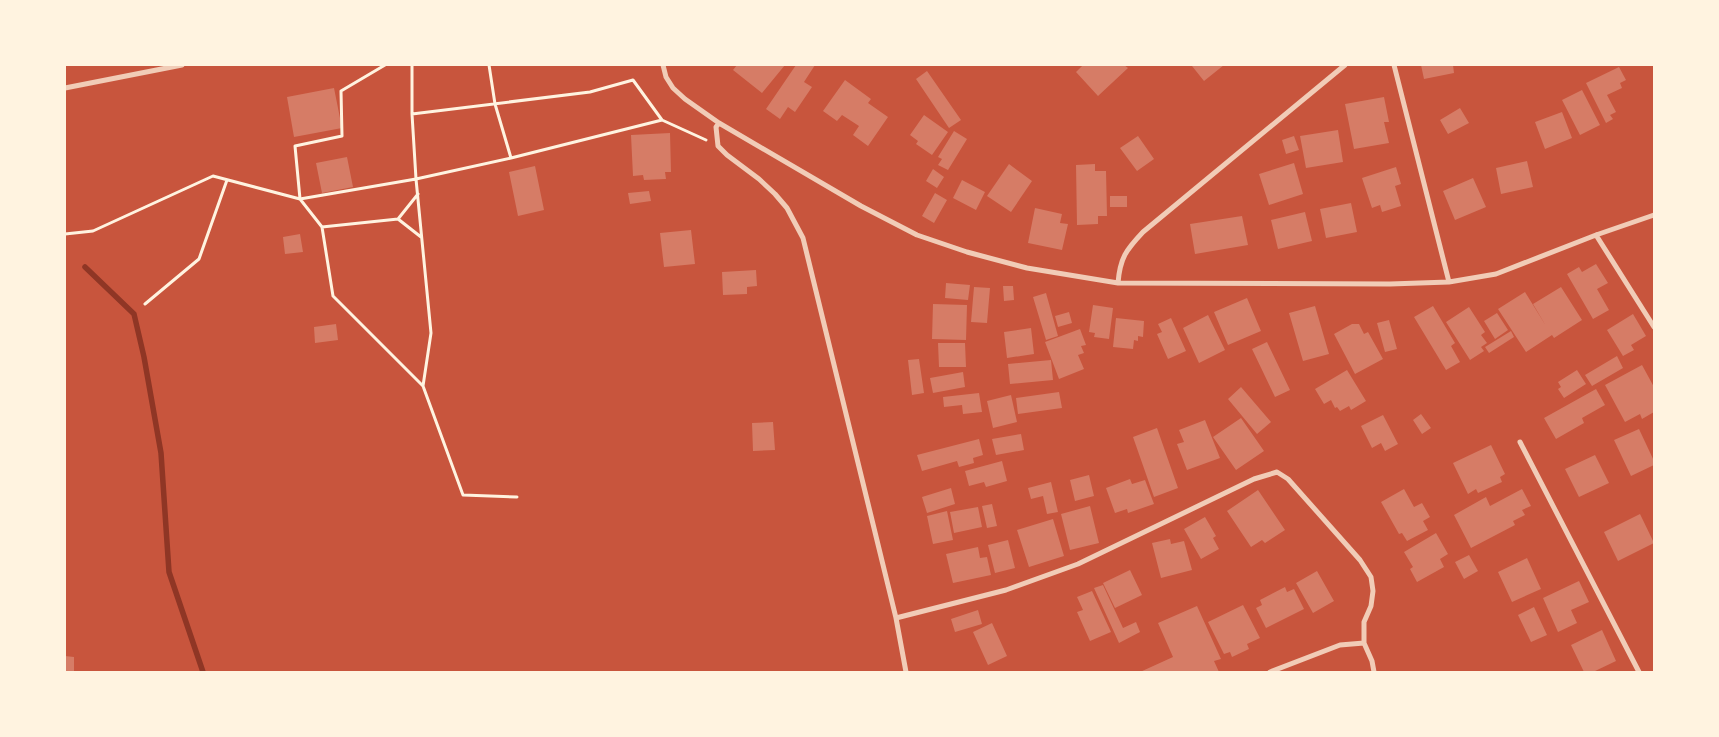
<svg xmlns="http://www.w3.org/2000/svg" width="1719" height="737" font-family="'Golos Text',sans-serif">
  <rect width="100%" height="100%" fill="#c8553d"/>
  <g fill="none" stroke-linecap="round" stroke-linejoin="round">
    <path stroke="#8f3625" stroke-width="5.5" d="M85 267 134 314 144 357 161 453 169 572 203 672"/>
  </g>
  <path fill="#d67c66" d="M737 65H785L762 93 733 70Z
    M796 65H815L804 82 812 87 795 112 788 107 780 119 766 109Z
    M1083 65H1124L1128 68 1098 96 1076 72Z
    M1194 65H1224L1204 81 1192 66Z
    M1421 65H1453L1454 73 1424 79Z
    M1619 67 1626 80 1620 83 1622 88 1607 95 1616 112 1610 115 1613 119 1606 123 1586 83Z
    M927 71 961 120 949 128 916 79Z
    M845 80 871 99 868 103 888 117 868 146 853 135 859 126 842 115 837 121 823 111Z
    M334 88 342 128 294 137 287 97Z
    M1582 90 1600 125 1580 135 1562 100Z
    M1384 97 1389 122H1384L1389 143 1354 149 1345 104Z
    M1460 108 1469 123 1448 134 1440 120Z
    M1562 112 1572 138 1545 149 1535 122Z
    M924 115 948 132 932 155 916 144 918 141 910 135Z
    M1338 130 1343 162 1306 168 1300 136Z
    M954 131 967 139 948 170 938 165 942 159 938 157Z
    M670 133 671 172H665L666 179 644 180 643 175 633 176 631 135Z
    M1138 136 1154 159 1137 171 1120 148Z
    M1294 136 1299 150 1286 154 1282 140Z
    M347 157 353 187 322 193 316 163Z
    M1527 161 1533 187 1501 194 1496 168Z
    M1294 163 1303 194 1269 205 1259 174Z
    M1009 164 1032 181 1011 212 987 196Z
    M1095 164V171H1106L1107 216H1098V224L1077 225 1076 165Z
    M535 166 544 210 518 216 509 172Z
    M1396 167 1401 184 1395 186 1401 206 1382 212 1380 205 1372 208 1362 178Z
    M933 169 944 177 937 188 926 181Z
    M1473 178 1486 207 1455 220 1443 191Z
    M962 180 985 192 976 210 953 198Z
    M649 191 651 201 630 204 628 193Z
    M935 193 947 200 934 223 922 216Z
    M1110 196H1127V207H1110Z
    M1351 203 1357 232 1326 238 1320 209Z
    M1035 208 1062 214 1060 223 1068 224 1062 250 1028 243Z
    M1305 212 1312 241 1278 249 1271 220Z
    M1242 216 1248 245 1195 254 1190 224Z
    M691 230 695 264 664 267 660 233Z
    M300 234 303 252 285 254 283 237Z
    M1596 264 1608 283 1597 289 1609 310 1593 319 1567 274 1579 267 1582 272Z
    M756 270 757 286 747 287V294L723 295 722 272Z
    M946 283 970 285 968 300 945 298Z
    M1003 286H1013L1014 300 1004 301Z
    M974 287 990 288 987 323 971 322Z
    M1561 287 1582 320 1554 338 1552 335 1526 352 1498 309 1525 292 1546 326 1533 304Z
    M1046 293 1058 336 1046 340 1033 297Z
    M1247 298 1261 331 1228 345 1214 312Z
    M933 304 967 305 966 340 932 339Z
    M1093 305 1113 308 1109 339 1094 337 1095 333 1089 332Z
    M1315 306 1329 354 1303 361 1289 313Z
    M1433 306 1455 343 1451 346 1460 362 1446 370 1414 317Z
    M1469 307 1485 332 1481 335 1487 343 1481 347 1484 351 1470 360 1446 322Z
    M1069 312 1072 323 1058 327 1055 316Z
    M1497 313 1508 330 1495 339 1484 321Z
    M1633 314 1646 336 1631 345 1634 350 1623 356 1607 330Z
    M1208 315 1225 350 1199 363 1183 328Z
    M1116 318 1144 321 1143 337 1138 336V341L1134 340 1133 349 1113 347Z
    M1171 318 1186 351 1168 359 1157 334 1162 332 1158 324Z
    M1389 320 1397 349 1385 352 1377 323Z
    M336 324 338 340 315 343 314 327Z
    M1352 324H1359L1364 334 1368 332 1383 359 1355 374 1334 334Z
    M1031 328 1034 354 1007 358 1004 332Z
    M1080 329 1086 345 1081 346 1084 353 1078 355 1084 369 1059 379 1045 342Z
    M1511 331 1514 337 1489 353 1485 347Z
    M1267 342 1290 390 1275 397 1252 349Z
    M938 343H965L966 367H939Z
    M1617 356 1623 368 1592 386 1585 375Z
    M919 359 924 393 912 395 908 360Z
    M1051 360 1053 380 1010 384 1008 364Z
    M1642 365 1654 387V412L1642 419 1640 414 1625 422 1605 385Z
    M1347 370 1366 401 1351 410 1349 406 1340 411 1337 407 1335 408 1331 400 1324 404 1315 389Z
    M1577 370 1586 384 1564 398 1558 389 1561 387 1558 382Z
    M963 372 965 387 933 393 930 378Z
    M1241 387 1271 422 1257 434 1228 399Z
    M1596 389 1605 405 1582 418 1584 423 1556 439 1544 418Z
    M1059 392 1062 408 1018 414 1016 398Z
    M979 393 982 412 963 414 962 405 944 407 943 397Z
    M1011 395 1017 422 993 428 987 401Z
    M1421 414 1431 428 1422 434 1413 420Z
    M1383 415 1398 444 1385 451 1381 443 1372 448 1361 426Z
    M1241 418 1264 451 1236 470 1213 437Z
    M1205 420 1220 458 1187 470 1177 444 1184 442 1179 430Z
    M773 422 775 450 753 451 752 423Z
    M1157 428 1178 488 1154 497 1133 437Z
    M1639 429 1654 461V465L1631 476 1614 440Z
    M1021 434 1024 450 996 455 992 439Z
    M979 439 983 455 973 458 974 463 959 467 957 461 922 471 917 455Z
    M1491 445 1505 474 1500 477 1502 482 1478 493 1476 489 1468 494 1453 463Z
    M1595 455 1609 483 1579 497 1565 469Z
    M1002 461 1007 481 986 487 984 482 969 486 965 471Z
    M1089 475 1094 496 1075 501 1070 480Z
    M1130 479 1132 484 1145 480 1154 504 1128 513 1127 509 1115 513 1106 488Z
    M1051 482 1058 512 1047 514 1043 496 1031 499 1028 488Z
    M951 488 955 504 927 513 922 497Z
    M1404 489 1414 507 1422 503 1430 517 1423 521 1428 530 1407 541 1402 533 1399 534 1381 502Z
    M1522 489 1531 506 1522 510 1525 515 1513 521 1515 525 1471 548 1454 515 1486 497 1490 506Z
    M1258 490 1285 530 1265 543 1262 540 1251 547 1227 511Z
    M992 504 997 526 987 528 982 506Z
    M1090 506 1099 543 1070 550 1061 514Z
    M978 507 982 527 954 533 950 512Z
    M947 511 953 540 933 544 927 516Z
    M1640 514 1654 543 1618 561 1604 532Z
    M1205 517 1216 536 1213 538 1219 549 1201 559 1184 529Z
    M1053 519 1064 556 1029 567 1017 530Z
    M1436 533 1448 554 1440 559 1444 567 1417 582 1410 569 1413 567 1404 552Z
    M1170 539 1171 544 1184 541 1192 570 1161 578 1152 543Z
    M1008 540 1015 568 995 573 988 545Z
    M978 547 980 558 987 557 991 575 953 583 946 554Z
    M1469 555 1478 571 1464 579 1455 562Z
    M1527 558 1541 589 1512 602 1498 572Z
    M1130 570 1142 595 1115 608 1103 583Z
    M1317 571 1334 601 1313 613 1296 583Z
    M1579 581 1589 602 1571 610 1577 623 1558 632 1543 598Z
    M1103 585 1123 628 1136 622 1140 632 1119 643 1094 588Z
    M1285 587 1287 592 1294 589 1304 609 1266 628 1256 608 1262 605 1260 600Z
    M1092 591 1111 632 1090 641 1077 612 1083 610 1077 597Z
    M1243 605 1260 638 1247 644 1249 649 1232 657 1230 652 1224 654 1208 622Z
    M1197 606 1221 659 1214 661 1219 672H1140L1173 657 1158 623Z
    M1534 607 1547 635 1531 642 1518 615Z
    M978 610 982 624 955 632 951 619Z
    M992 623 1007 656 988 665 973 632Z
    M1602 630 1616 661 1593 672H1584L1571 645Z
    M65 656 74 657V672H65Z"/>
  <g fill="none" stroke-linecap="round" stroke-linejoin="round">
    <path stroke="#fff3e0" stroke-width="3" d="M385 65 341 91 342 136 295 146 300 199 322 227 333 296 423 386 463 495 517 497
      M412 65V114L416 179 431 333 423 386
      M489 65 495 104 511 158
      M412 114 590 92 633 80 662 120
      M398 219 418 194
      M322 227 398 219 421 237
      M65 234 93 231 213 176 300 199 416 179 511 158 662 120 706 140
      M145 304 199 259 227 180"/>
    <path stroke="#f1ccb7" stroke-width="5" d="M663 65 666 77 673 88 685 99 719 123 861 206 917 235 967 252 1027 268 1118 283 1390 284 1449 282 1496 274 1596 235 1654 215
      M1394 65 1449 282
      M65 88 182 65
      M719 123 716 127 718 146 727 155 759 179 775 194 787 208 803 238 896 618 906 672
      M1596 235 1654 327
      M1118 283C1120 258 1126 250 1143 232L1345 65
      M1520 442 1639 672
      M896 618 1006 590 1078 564 1254 479 1277 472 1288 479 1360 560 1371 577 1373 591 1371 606 1364 622V643L1372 661 1374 672
      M1270 672 1340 645 1364 643"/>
  </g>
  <rect width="1719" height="737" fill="none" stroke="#fff3e0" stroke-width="132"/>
</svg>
